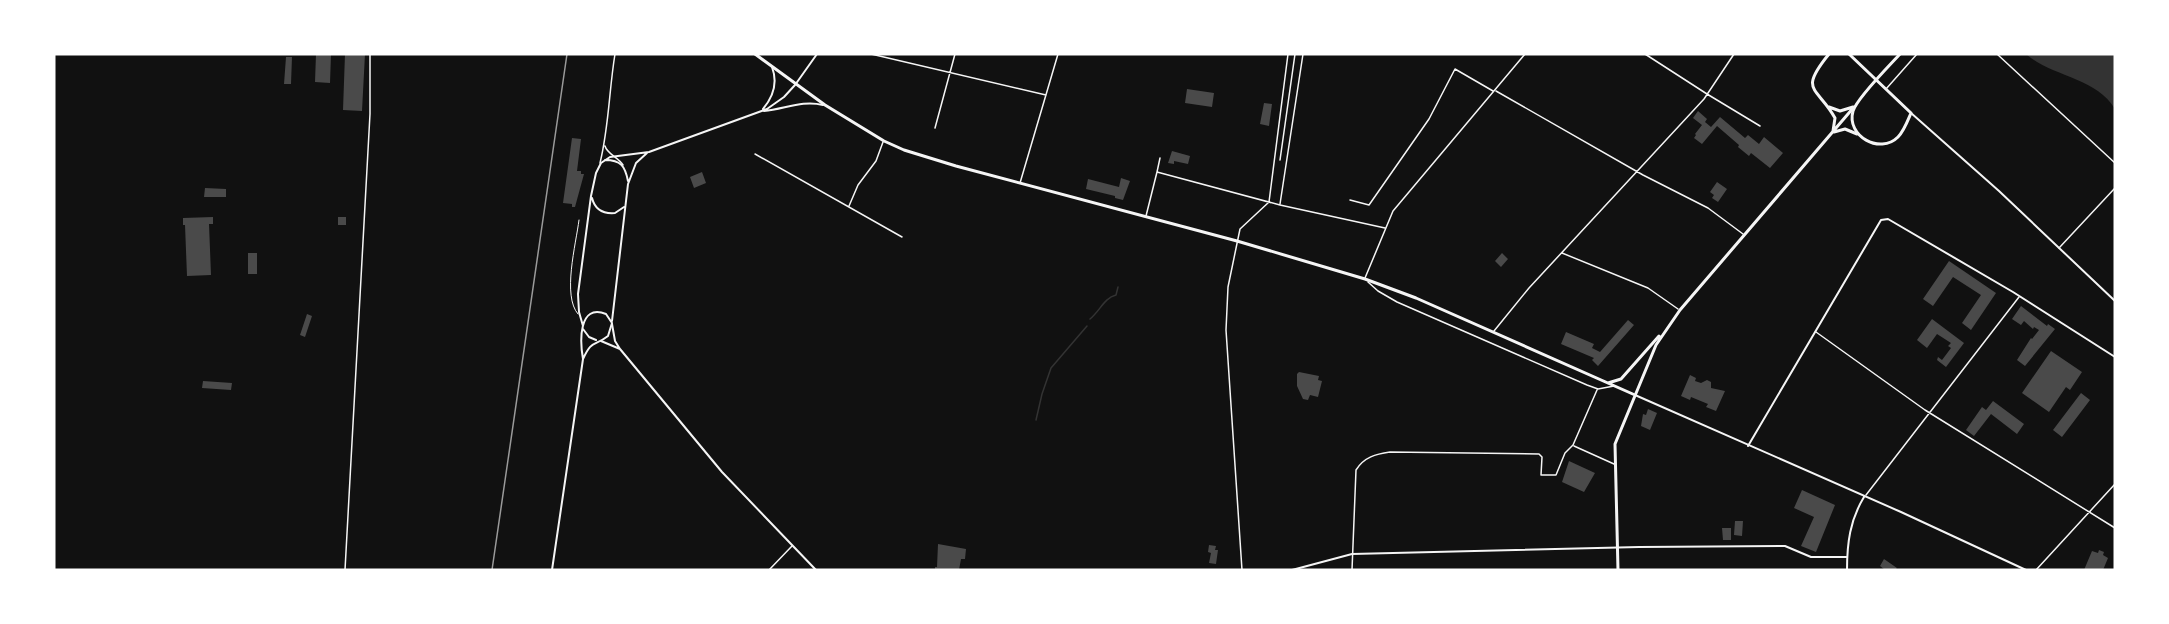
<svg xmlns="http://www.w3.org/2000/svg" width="2169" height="624" font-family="'Source Sans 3',sans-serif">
  <rect width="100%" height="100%" fill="#111"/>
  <path fill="#333" d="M2026 54H2115V109C2096 77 2052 77 2026 54Z"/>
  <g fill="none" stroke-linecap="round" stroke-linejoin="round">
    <path stroke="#333" stroke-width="1.5" d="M1090 319C1100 311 1104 298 1116 295L1118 287
      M1036 420 1042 394 1051 368 1087 326"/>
  </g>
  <path fill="#4a4a4a" d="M316 54H331L330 83 315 82Z
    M345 54H365L362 111 343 110Z
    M286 57H292L291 84H284Z
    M1187 89 1214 93 1212 107 1185 103Z
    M1264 103 1272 104 1269 126 1260 124Z
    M1698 111 1707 119 1705 122 1711 127 1720 117 1745 138 1748 135 1759 144 1764 137 1783 153 1770 168 1751 153 1749 156 1738 147 1739 145 1717 126 1702 144 1694 138 1696 135 1695 134 1702 125 1693 118Z
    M572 138 581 139 577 171H581V174H584L575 207H572V204L563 203Z
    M1172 151 1190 156 1188 164 1174 161V164L1168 163Z
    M702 172 706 183 694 188 690 177Z
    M1121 178 1130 181 1123 200 1115 198V196L1086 189 1088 179 1119 187Z
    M1717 182 1727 189 1718 202 1712 198 1714 195 1710 192Z
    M205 188 226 189V197H204Z
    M213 217V224H209L211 275 187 276 185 225H183V218Z
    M338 217H346V225H338Z
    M248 253H257V274H248Z
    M1502 253 1508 259 1501 267 1495 261Z
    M1949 261 1996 293 1971 330 1962 323 1981 295 1953 277 1933 306 1923 299Z
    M2021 306 2047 326 2048 324 2055 329 2025 366 2017 360 2031 338 2032 339 2039 330 2034 327 2033 329 2024 321 2021 325 2012 319Z
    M307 314 312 316 305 337 300 335Z
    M1932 319 1964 343 1946 367 1937 360 1938 357 1942 360 1951 348 1948 346 1951 343 1937 334 1927 348 1917 340Z
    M1628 320 1634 325 1598 366 1592 360 1594 358 1561 344 1566 332 1594 344 1592 348 1600 352Z
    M2051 351 2082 372 2070 390 2066 387 2049 412 2022 393Z
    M1299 372 1319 376 1318 380 1322 381 1318 397 1310 395 1308 400 1303 399 1297 386V374Z
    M1690 375 1696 378 1695 381 1701 383 1707 380 1711 382V388L1725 391 1716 411 1706 407 1708 404 1691 397 1690 400 1681 396Z
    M203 381 232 383 231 390 202 388Z
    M2081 393 2090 400 2062 437 2053 430Z
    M1993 401 2024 424 2017 434 1991 414 1974 436 1966 430 1982 407 1986 410Z
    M1648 409 1657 413 1650 430 1641 426 1643 414 1646 415Z
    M1569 461 1595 473 1584 492 1562 482Z
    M1802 490 1835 505 1816 552 1801 546 1814 517 1794 508Z
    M1735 521H1743L1742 536 1734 535Z
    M1722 528H1731V540H1723Z
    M938 544 966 549 965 559H961L959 570H935V567H937Z
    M1209 545 1216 546 1215 550H1218L1216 564 1209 563 1211 553 1208 552Z
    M2099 550 2104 552 2103 555 2108 558 2103 570H2084L2092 551 2098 553Z
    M1884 559 1897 568 1895 570H1885L1880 566Z"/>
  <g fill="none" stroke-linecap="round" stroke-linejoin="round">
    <path stroke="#f5f5f5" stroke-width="1" d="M578 314C562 296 576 244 579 220"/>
    <path stroke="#f5f5f5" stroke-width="1.5" d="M1280 160 1295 54"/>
    <path stroke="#f5f5f5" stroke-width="1.5" d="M871 54 1046 95
      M1645 54 1707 94 1760 126
      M1997 54 2115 163
      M1886 89 1917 54
      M1496 91 1643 175 1708 208 1743 234
      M935 128 955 54
      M605 146C607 154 618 157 623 165
      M755 154 902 237
      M600 163C609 127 609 90 615 54
      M1157 172 1160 158
      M1020 183 1058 54
      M1350 200 1369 205 1429 119 1455 69 1493 91
      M1280 204 1303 54
      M849 206 858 185 876 161 883 142
      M1146 216 1157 172 1280 205 1385 228
      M2059 248 2115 188
      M1562 253 1648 288 1678 309
      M1365 278 1393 211 1525 54
      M1368 282 1378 291 1397 302 1587 385 1598 389 1614 386
      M1494 331 1529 288 1704 99 1734 54
      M1816 332 1925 410 2115 528
      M1574 446 1614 464
      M1866 495 2019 297
      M345 570 370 114V54
      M769 570 792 546
      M1242 570 1226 330 1228 287 1240 229 1269 202 1288 54
      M1352 570 1356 470C1364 457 1376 454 1390 452L1539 454 1542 457 1541 475H1556L1565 453 1573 445 1597 390
      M2036 570 2115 484"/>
    <path stroke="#f5f5f5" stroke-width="2" d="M612 324 615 341 620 349 722 472 816 570
      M601 341 620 349
      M1748 446 1881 220 1888 219 2013 292 2115 357
      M1292 570 1352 554 1639 547 1785 546 1811 557H1847"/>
    <path stroke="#f5f5f5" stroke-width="2" d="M763 109C774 96 778 83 772 67
      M764 111C785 109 802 100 823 105
      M1911 113 1999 191 2115 301
      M605 160C621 160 625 166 628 181
      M592 198C595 210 603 214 615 213L624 207
      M612 321 628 184 636 163 647 153
      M583 326 579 312 578 294 591 196 596 173 601 163 610 157 649 152 767 109 784 97 795 85 817 54
      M583 329 589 337 596 340
      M1635 395 1901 512 2026 570
      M552 570 583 359C592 339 594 347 608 336L612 323 606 314C578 303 580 342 583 359
      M1847 570C1847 543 1850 520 1864 497"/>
    <path stroke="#f5f5f5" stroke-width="3" d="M755 54 825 105 884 141 904 150 956 166 1237 241 1365 279 1416 298 1635 395
      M1829 54C1798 92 1817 86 1835 118L1833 131
      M1829 107 1840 111 1853 107
      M1834 132 1845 129 1857 134
      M1608 383 1621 379 1659 336
      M1618 570 1615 444 1656 345 1680 310 1854 107"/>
    <path stroke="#f5f5f5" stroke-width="3" d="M1849 54 1911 113C1908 120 1904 131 1898 137 1880 155 1846 136 1853 111 1857 98 1889 66 1900 54"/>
    <path stroke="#9a9a9a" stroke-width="1.5" d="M492 570 567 54"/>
  </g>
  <rect width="2169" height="624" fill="none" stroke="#ffffff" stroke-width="111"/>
</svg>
